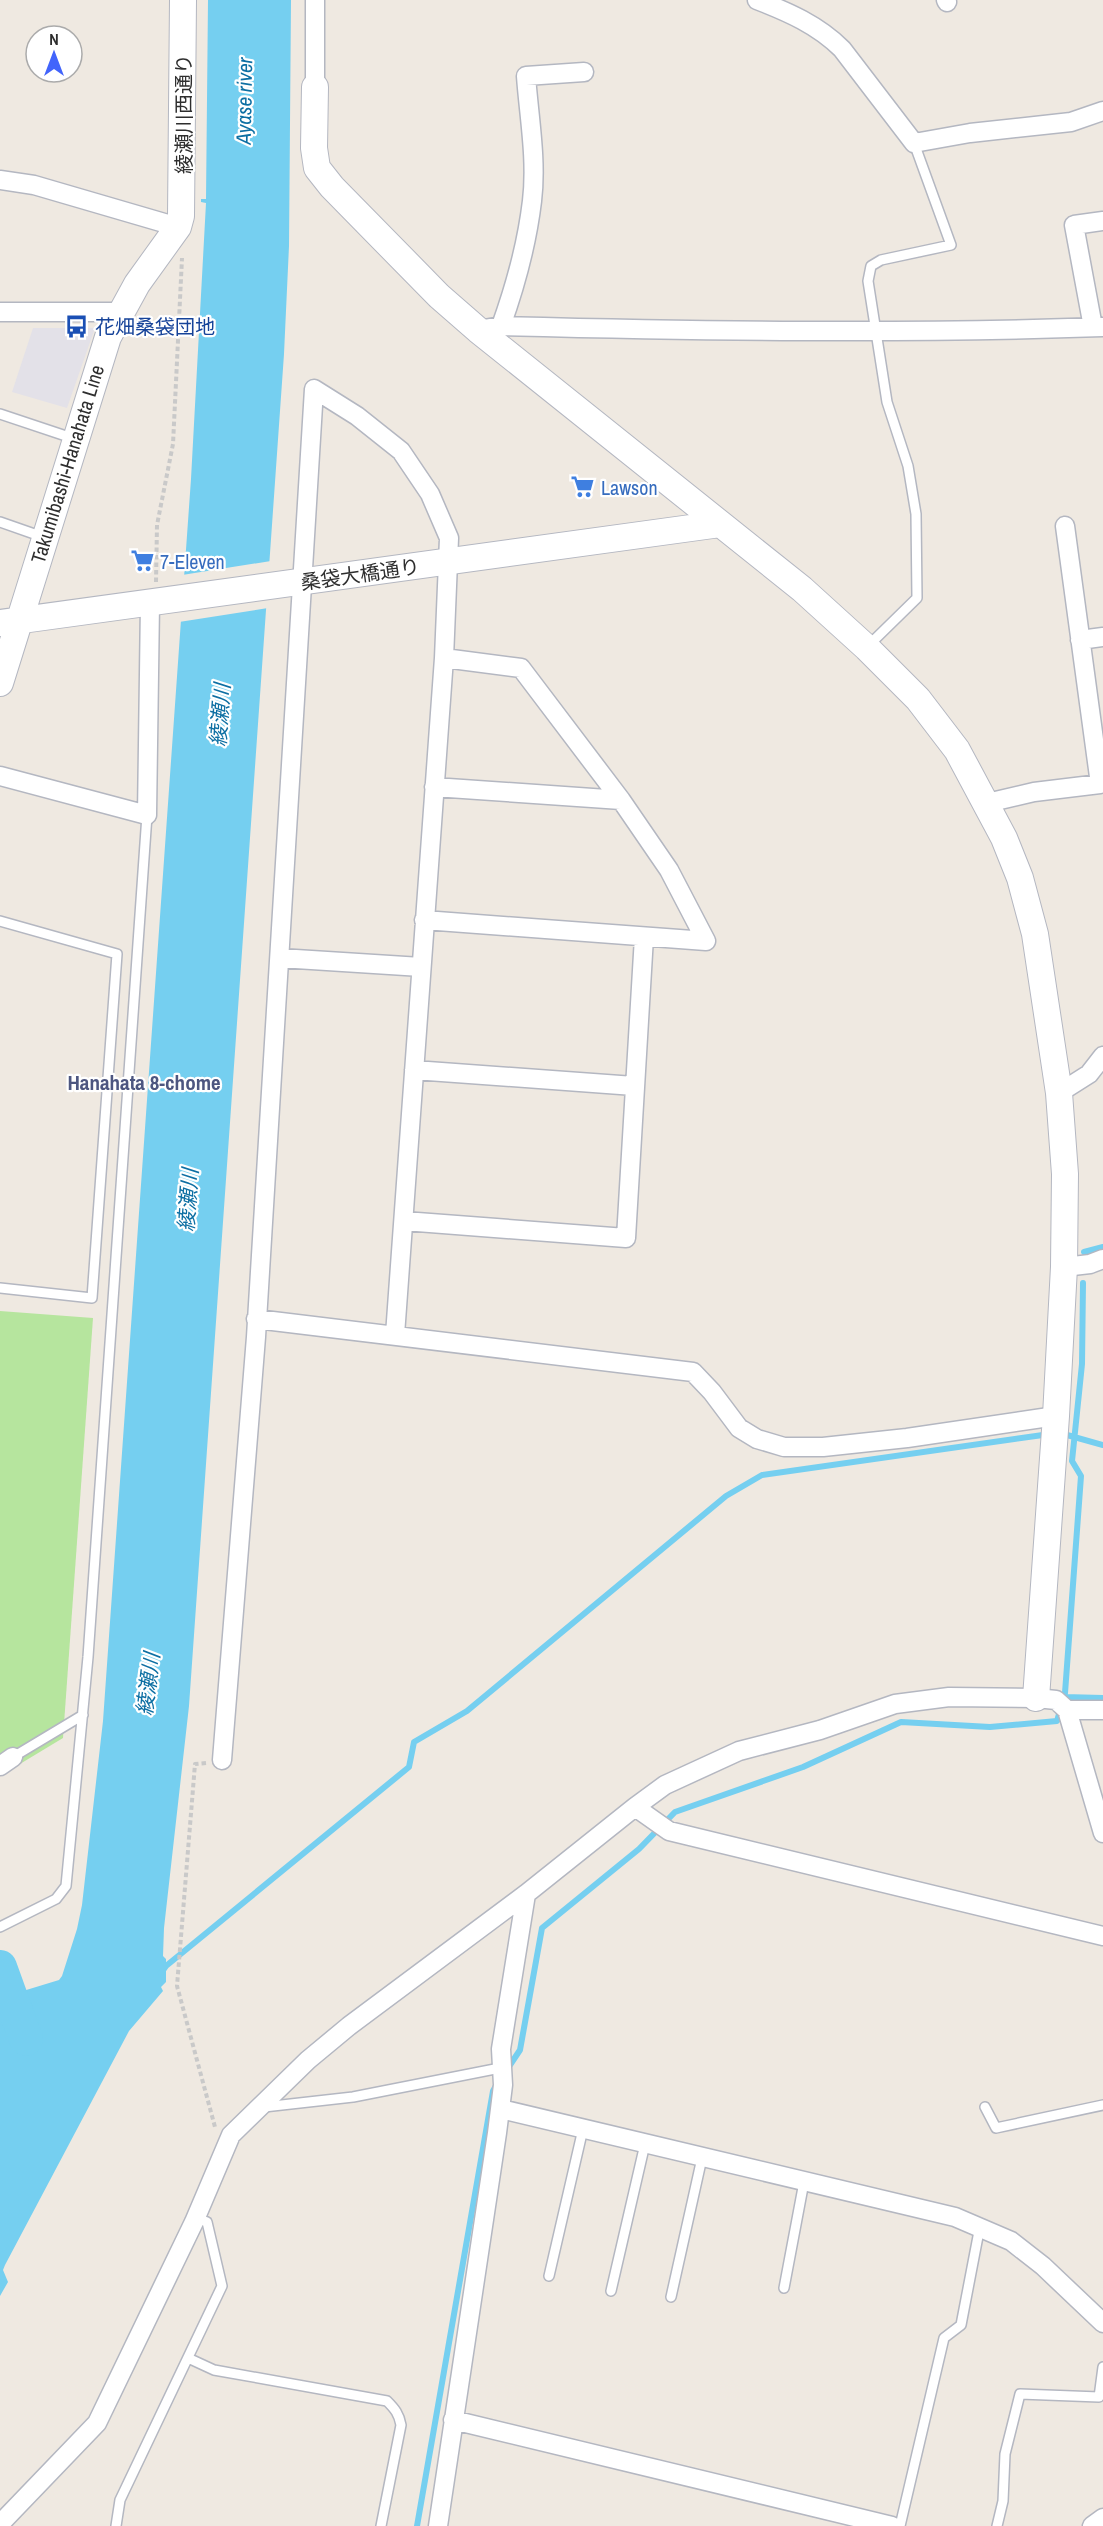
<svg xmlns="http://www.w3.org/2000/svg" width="1103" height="2526" font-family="'Archivo Narrow','Noto Sans JP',sans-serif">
  <rect width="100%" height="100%" fill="#efe9e1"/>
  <path fill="#e3e1e8" d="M33 328H95L67 408 12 392Z"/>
  <path fill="#b6e59e" d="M0 1311 93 1318 63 1738 5 1773 0 1765Z"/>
  <path fill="#75cff0" d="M208 0H291L289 246 284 354 189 1706 164 1928 163 1956 166 1959V1982L161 1987 163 1991 129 2031 5 2265 3 2270 8 2282 0 2296V1998L59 1980 62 1976 77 1929 82 1905 103 1721 191 479 206 203 201 202V199H206Z"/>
  <path fill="#efe9e1" d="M271 561 268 608 179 622 182 575Z"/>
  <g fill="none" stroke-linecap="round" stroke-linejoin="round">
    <path stroke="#75cff0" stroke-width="6" d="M1084 1252 1103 1247
      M1060 1433 1103 1445
      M1064 1697 1103 1698
      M161 1973 166 1966 409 1767 414 1742 467 1711 726 1496 762 1475 1050 1434
      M508 2068 520 2050 542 1928 639 1849 675 1812 803 1767 901 1722 990 1727 1057 1721 1065 1693 1081 1476 1072 1461 1082 1364 1083 1283
      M417 2526 493 2091 497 2084"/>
    <path stroke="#75cff0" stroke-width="34" d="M0 1967 26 2039"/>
    <defs>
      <path id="lane" d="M0 414 75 439
        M0 522 43 537
        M868 646 917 598 916 514 908 466 887 402 868 281 871 266 881 260 951 245 914 143
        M0 921 117 954 92 1298 0 1288
        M13 1757 83 1715
        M0 1927 56 1899 66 1886 88 1657 147 815
        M264 2107 353 2097 500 2068
        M985 2107 996 2128 1103 2105
        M549 2276 583 2129
        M784 2288 804 2182
        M611 2291 645 2144
        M671 2297 702 2158
        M188 2358 214 2370 387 2401C395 2409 399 2414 401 2425L381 2526
        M116 2526 120 2500 222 2286 207 2222 196 2218
        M900 2526 944 2338 961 2325 980 2226
        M997 2526 1003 2501 1005 2454 1020 2394 1099 2397 1103 2367"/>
      <path id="street" d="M757 0C788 12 818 25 842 49L914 143 970 133 1071 122 1103 111
        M946 0 947 2
        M315 87V0
        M0 180 34 185 178 227
        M0 312H120
        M501 326C515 287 527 243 532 201 537 160 529 117 526 76L584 72
        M1093 327 1074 225 1103 221
        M478 330 501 326C701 331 903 334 1103 327
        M1080 640 1103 637
        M444 658 521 668 621 800 669 870 706 941
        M0 776 147 815 150 603
        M434 787 621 800
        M987 803 1034 792 1100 784 1065 526
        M424 920 706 941
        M280 958 421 967
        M414 1070 634 1086
        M1059 1093 1089 1074 1103 1056
        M404 1221 626 1238 644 937
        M1064 1267 1090 1264 1103 1259
        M256 1319 693 1372 712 1392 739 1428 757 1439 784 1447H823L907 1438 1056 1416
        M1067 1710 1103 1833
        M222 1760 256 1337 314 389 357 416 401 451 430 494 449 538 444 658 395 1335
        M0 1766 13 1757
        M635 1807 669 1831 1103 1936
        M501 2109 955 2217 1011 2241 1043 2266 1103 2323
        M453 2420 892 2526
        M0 2524 97 2423 194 2222 231 2135 308 2060 349 2026 526 1894 635 1807 665 1785 739 1751 820 1730 895 1704 949 1697 1036 1698 1056 1700 1067 1710H1103
        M438 2526 497 2133 503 2085 501 2049 526 1894
        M1092 2526 1103 2518"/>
      <path id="secondary" d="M315 87 314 148 317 168 332 187 439 296 478 330 802 589 867 648 918 699 957 750 1004 838 1020 878 1035 934 1059 1093 1065 1174 1064 1267 1056 1416 1036 1698
        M0 623 720 524
        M0 683 108 337 137 284 178 227 181 216 183 0"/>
    </defs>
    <use href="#lane" stroke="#b4b7c1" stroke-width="12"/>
    <use href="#street" stroke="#b4b7c1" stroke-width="21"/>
    <use href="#secondary" stroke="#b4b7c1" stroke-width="28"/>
    <path stroke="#c9c9c9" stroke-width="4" stroke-dasharray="4.5 3" stroke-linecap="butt" d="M156 582 157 525 173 444 182 258
      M206 1763 195 1764 177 1986 215 2127"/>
    <use href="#lane" stroke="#fff" stroke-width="9"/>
    <use href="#street" stroke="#fff" stroke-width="18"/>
    <use href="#secondary" stroke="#fff" stroke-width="26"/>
  </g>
  <defs>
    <symbol id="bus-bare" viewBox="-9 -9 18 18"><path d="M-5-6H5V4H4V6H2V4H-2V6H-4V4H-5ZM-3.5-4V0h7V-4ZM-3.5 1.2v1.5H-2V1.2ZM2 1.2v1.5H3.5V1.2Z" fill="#1a4fb4" stroke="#fff" stroke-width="2.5" paint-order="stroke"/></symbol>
    <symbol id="supermarket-bare" viewBox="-9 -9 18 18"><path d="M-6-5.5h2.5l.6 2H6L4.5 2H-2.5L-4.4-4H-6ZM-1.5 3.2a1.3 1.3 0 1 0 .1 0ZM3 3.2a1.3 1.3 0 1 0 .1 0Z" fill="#3f7fe0" stroke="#fff" stroke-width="2.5" paint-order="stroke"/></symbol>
  </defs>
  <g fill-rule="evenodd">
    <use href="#bus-bare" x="60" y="310" width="33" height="33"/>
    <use href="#supermarket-bare" x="566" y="470" width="33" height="33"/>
    <use href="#supermarket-bare" x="126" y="544" width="33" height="33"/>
  </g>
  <g text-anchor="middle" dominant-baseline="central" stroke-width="4.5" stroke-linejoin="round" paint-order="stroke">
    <g font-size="20" fill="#2e2e2e" stroke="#fff">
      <text transform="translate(183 114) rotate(-90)">綾瀬川西通り</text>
      <text transform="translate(67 464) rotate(-73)">Takumibashi-Hanahata Line</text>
      <text transform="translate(360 574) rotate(-8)">桑袋大橋通り</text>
    </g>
    <g font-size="20" fill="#164399" stroke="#fff" text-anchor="start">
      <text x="95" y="326">花畑桑袋団地</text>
    </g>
    <g font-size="20" fill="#366cbe" stroke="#fff" text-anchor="start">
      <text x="601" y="487">Lawson</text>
      <text x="160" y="561">7-Eleven</text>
    </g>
    <g font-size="21" font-style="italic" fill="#0d6fa3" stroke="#fff">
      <text transform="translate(244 101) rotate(-89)">Ayase river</text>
      <text transform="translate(220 715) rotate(-86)">綾瀬川</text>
      <text transform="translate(188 1200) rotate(-86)">綾瀬川</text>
      <text transform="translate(148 1684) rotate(-83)">綾瀬川</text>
    </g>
    <g font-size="21" font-weight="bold" fill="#4d5680" stroke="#fff">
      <text x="144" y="1082">Hanahata 8-chome</text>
    </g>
  </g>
  <g transform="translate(54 54)"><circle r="28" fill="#ffffff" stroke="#ababab" stroke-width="1.5"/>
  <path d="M0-4.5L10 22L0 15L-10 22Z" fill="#4264fb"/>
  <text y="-9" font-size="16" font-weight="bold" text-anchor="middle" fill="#2e2e2e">N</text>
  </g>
</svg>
